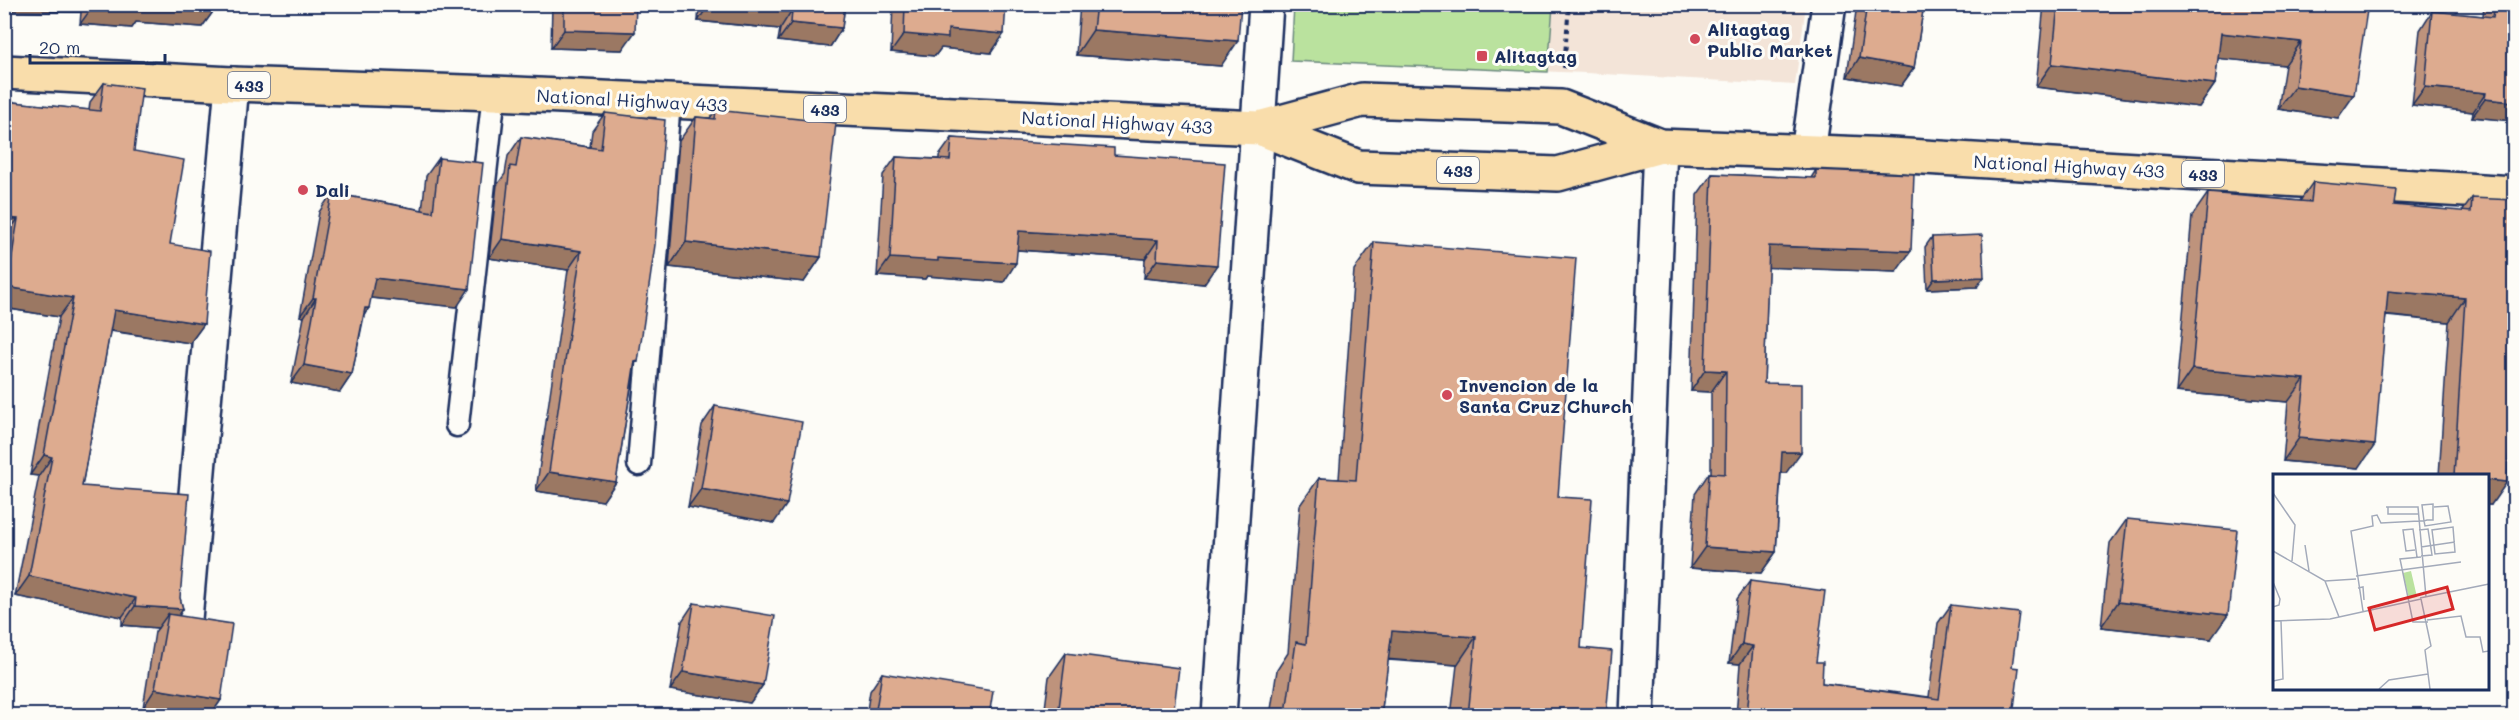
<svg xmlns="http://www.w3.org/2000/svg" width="2519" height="720" font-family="Mali,sans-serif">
  <rect width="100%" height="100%" fill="#fdfcf7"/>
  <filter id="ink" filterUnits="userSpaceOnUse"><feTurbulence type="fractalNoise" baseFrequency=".0167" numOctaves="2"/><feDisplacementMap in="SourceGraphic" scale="12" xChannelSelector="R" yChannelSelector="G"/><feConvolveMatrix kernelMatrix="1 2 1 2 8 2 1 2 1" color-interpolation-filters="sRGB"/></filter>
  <g filter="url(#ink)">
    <path fill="#f3e4d8" d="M1294 5H1806L1795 85 1586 73 1291 61Z"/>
    <path fill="#bae29e" stroke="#6a887e" stroke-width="1.5" d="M1294 5H1553L1548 72 1291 61Z"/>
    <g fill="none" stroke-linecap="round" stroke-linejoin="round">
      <defs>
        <path id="lane" d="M457 425 494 93
          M639 464 669 102"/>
        <path id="street" d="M1808 152 1829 4
          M185 619 232 84
          M1219 716 1266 4
          M1637 716 1660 146"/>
        <path id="primary" d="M4 72 232 84 494 93 1259 128 1362 100 1561 107 1660 146
          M1259 128 1358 167 1558 174 1660 146 1891 155 2514 193"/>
      </defs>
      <use href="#lane" stroke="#1b2f5e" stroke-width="27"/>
      <use href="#street" stroke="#1b2f5e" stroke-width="38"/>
      <use href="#primary" stroke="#1b2f5e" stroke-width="38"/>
      <path stroke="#1b2f5e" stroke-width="4" stroke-dasharray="4.5 4.5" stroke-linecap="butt" d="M1564 68 1569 4"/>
      <use href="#lane" stroke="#fdfcf7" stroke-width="22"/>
      <use href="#street" stroke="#fdfcf7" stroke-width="33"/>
      <use href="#primary" stroke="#f9ddab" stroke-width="33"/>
    </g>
    <path fill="#be937b" stroke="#1b2f5e" stroke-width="1.5" d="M4 4H215V9L202 27 136 22 132 28 80 24 81 12 4 11Z
      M552 4H636L622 50 551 48Z
      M699 4H845L842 28 830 47 778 41 780 29 698 21Z
      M893 4H1006L991 53 941 48 935 56 891 52Z
      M1080 4H1241L1221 66 1076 55Z
      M1857 4H1924L1914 68 1901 86 1847 77Z
      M2044 4H2368L2338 118 2278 109 2285 65 2218 58 2215 84 2199 107 2036 87Z
      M2484 4H2514V121L2472 117 2473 112 2412 105 2420 30 2432 11 2483 16Z
      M104 83 134 151 170 244 204 324 190 343 110 331 82 486 180 598 183 609 179 616 221 700 210 716H191L143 708 155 632 158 628 122 625V617L15 596 39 476 30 475 59 317 4 308V101L89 110 90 102Z
      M716 110 821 257 804 282 669 267 679 141 696 117 710 118Z
      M605 113 634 368 616 482 603 501 536 491 568 270 489 258 497 185 505 174 508 156 521 137 590 147 592 131Z
      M952 138 1114 155 1204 284 1144 278 1145 259 1017 250 1004 282 927 276 925 279 877 276 883 175 896 157 939 159V156Z
      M439 158 457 307 371 298 364 316 352 374 340 392 291 383 304 317 300 316 319 212 332 193 422 210 426 176Z
      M1816 170 1896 272 1768 267 1764 383 1786 473H1781L1776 552 1761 573 1690 568 1695 494 1709 473 1711 474V392L1691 391 1697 195 1712 174 1811 178Z
      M2313 182 2394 205 2462 212 2472 198 2491 505H2487V476H2439L2449 322 2386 316 2359 468 2283 461 2288 402 2176 392 2192 216 2208 193 2300 201Z
      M1932 237 1977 287 1927 289 1925 247Z
      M1374 242 1558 497 1581 648 1606 716H1451L1457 665 1388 660 1381 716H1270L1277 670 1288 653 1300 505 1319 478 1339 479 1354 270Z
      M715 406 774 523 688 507 702 425Z
      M2127 519 2211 639 2101 627 2110 543Z
      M1750 581 1816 662 1822 683 1929 697 1938 623 1951 605 2012 667 2013 716H1736L1740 664 1729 663 1737 599Z
      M694 603 763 685 750 703 670 690 682 621Z
      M1066 653 1173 716H1044L1049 677Z
      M882 673 989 716H866L870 691Z"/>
    <path fill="#9b7864" stroke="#1b2f5e" stroke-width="1.5" d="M4 4H86L81 12 4 11Z
      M157 4 215 9 202 27 136 22 132 28 80 24 93 6Z
      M422 4H477L472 12 418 10Z
      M709 4H728L792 10 780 29 698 21Z
      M791 23 842 28 830 47 778 41Z
      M948 29 1004 34 991 53 941 48 935 56 891 52 904 34Z
      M564 30 635 32 622 50 551 48Z
      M1093 30 1238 41 1221 66 1076 55Z
      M2221 33 2301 42 2285 65 2204 57Z
      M1859 58 1914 68 1901 86 1847 77Z
      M2052 64 2215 84 2199 107 2036 87Z
      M2295 86 2354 95 2338 118 2278 109Z
      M2425 87 2486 93 2473 112 2412 105Z
      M2485 99 2514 102V121L2472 117Z
      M4 218 18 219 4 238Z
      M1019 231 1158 240 1145 259 1006 249Z
      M502 239 581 251 568 270 489 258Z
      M686 242 821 257 804 282 669 267Z
      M1769 246 1911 251 1896 272 1754 267Z
      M890 258H938L1016 263 1004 282 927 276 925 279 877 276Z
      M1157 260 1217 265 1204 284 1144 278Z
      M1984 277 1977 287 1927 289 1934 279Z
      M375 278 469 289 457 307 362 297Z
      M7 287 73 298 59 317 4 308V290Z
      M2388 291 2465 298 2449 322 2372 314Z
      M313 298H316L304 317 300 316Z
      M365 308H369L356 327Z
      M114 310 204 324 190 343 100 329Z
      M304 365 352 374 340 392 291 383Z
      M2192 369 2305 379 2288 402 2176 392Z
      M1705 370 1726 371 1711 392 1691 391Z
      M2299 438 2375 445 2359 468 2283 461Z
      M1782 452H1801L1786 473H1767Z
      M44 455 52 457 39 476 30 475Z
      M549 472 616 482 603 501 536 491Z
      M2487 480 2507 482 2491 505H2487Z
      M701 489 787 504 774 523 688 507Z
      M1705 547 1776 552 1761 573 1690 568Z
      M29 576 136 598 122 617 15 596Z
      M2118 602 2228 615 2211 639 2101 627Z
      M135 606 183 609 170 629 168 614 158 628 122 625Z
      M1392 631 1476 637 1457 665 1373 658Z
      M1742 644 1753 646 1740 664 1729 663Z
      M683 672 763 685 750 703 670 690Z
      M155 689 221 700 210 716H191L143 708Z
      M1286 713 1305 716H1284Z"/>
    <path fill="#ddab8f" stroke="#1b2f5e" stroke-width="1.5" d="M93 4H145V10L93 6Z
      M157 4H215V9Z
      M564 4H636L635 32 564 30Z
      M728 4H845L842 28 791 23 792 10Z
      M905 4H1006L1004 34 948 29V38L904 34Z
      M1096 4H1241L1238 41 1093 30Z
      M1867 4H1924L1914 68 1859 58Z
      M2058 4H2368L2354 95 2295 86 2301 42 2221 33 2215 84 2052 64Z
      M2495 4H2514V102L2485 99 2486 93 2425 87 2432 11 2493 17Z
      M104 83 142 88 134 151 184 160 170 244 210 251 204 324 114 310 82 486 189 494 180 598 183 609 135 606 136 598 29 576 52 457 44 455 73 298 7 287 18 219 4 218V101L100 111Z
      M716 110 836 123 821 257 686 242 696 117 715 119Z
      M605 113 665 120 655 245 638 362 635 361 616 482 549 472 581 251 502 239 510 166 516 167 521 137 601 149Z
      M952 138 1114 148V155L1225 163 1217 265 1157 260 1158 240 1019 231 1016 263 938 258V261L890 258 896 157 950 160Z
      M439 158 483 163 469 289 375 278 369 308H365L352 374 304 365 316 298H313L332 193 433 212Z
      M1816 170 1914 174 1911 251 1769 246 1764 383 1801 384V452H1782L1776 552 1705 547 1709 473 1725 474 1726 371 1705 370 1712 174 1816 178Z
      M2313 182 2396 190 2394 205 2471 212 2472 198 2514 200V366L2507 482 2487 480V476H2454L2465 298 2388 291 2375 445 2299 438 2305 379 2192 369 2208 193 2311 202Z
      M1982 235 1984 277 1934 279 1932 237Z
      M1374 242 1576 258 1558 497 1592 499 1581 648 1612 651 1606 716H1468L1476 637 1392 631 1381 716H1305L1286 713 1296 642 1306 644 1319 478 1356 480Z
      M715 406 802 422 787 504 701 489Z
      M2127 519 2237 530 2228 615 2118 602Z
      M1750 581 1825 591 1816 662H1823L1822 683 1939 699 1951 605 2019 613 2012 667 2019 668 2013 716H1747L1753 646 1742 644Z
      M694 603 775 616 763 685 683 672Z
      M168 614 232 624 221 700 155 689Z
      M1066 653 1179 668 1173 716H1058Z
      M882 673 993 691 989 716H875Z"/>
  </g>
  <g fill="#d1495b" stroke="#fdfcf7" stroke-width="2">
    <circle cx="1695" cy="39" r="6"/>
    <rect x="1476" y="50" width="12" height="12" rx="3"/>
    <circle cx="303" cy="190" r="6"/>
    <circle cx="1447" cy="395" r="6"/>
  </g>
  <g text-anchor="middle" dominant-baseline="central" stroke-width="6" stroke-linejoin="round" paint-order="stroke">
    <g fill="#fdfcf7" stroke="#5f6c8c" stroke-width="1.5">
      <rect x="228" y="72" width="42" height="26" rx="4.5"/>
      <rect x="804" y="96" width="42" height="26" rx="4.5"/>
      <rect x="1437" y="157" width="42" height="26" rx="4.5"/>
      <rect x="2182" y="161" width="42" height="26" rx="4.5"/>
    </g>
    <g font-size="16" font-weight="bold" fill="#1b2f5e">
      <text x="249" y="85">433</text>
      <text x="825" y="109">433</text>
      <text x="1458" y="170">433</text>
      <text x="2203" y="174">433</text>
    </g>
    <g font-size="18" font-weight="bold" fill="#1b2f5e" stroke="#fdfcf7" text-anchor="start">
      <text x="1707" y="29">Alitagtag<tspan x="1707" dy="21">Public Market</tspan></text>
      <text x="1494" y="56">Alitagtag</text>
      <text x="315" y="190">Dali</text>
      <text x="1459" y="385">Invencion de la<tspan x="1459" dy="21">Santa Cruz Church</tspan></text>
    </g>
    <g font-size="18" fill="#1b2f5e" stroke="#fdfcf7">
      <text transform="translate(632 100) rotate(3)">National Highway 433</text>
      <text transform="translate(1117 122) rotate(3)">National Highway 433</text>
      <text transform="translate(2069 166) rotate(3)">National Highway 433</text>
    </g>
  </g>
  <g transform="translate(2273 474)">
    <rect width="216" height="216" fill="#fdfcf7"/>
    <path d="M138 97 144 123 136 125 130 99Z" fill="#bae29e"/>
    <path fill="none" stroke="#a3aaba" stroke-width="1.5" d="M0 19 22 51 19 87M113 33H145L153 123M115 33V40H146M180 53 182 78 162 80 159 56ZM146 56 155 55 159 81 148 82M32 71 36 97M148 73 182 68M142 76 133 77 130 56 140 55 144 83M0 77 52 107 83 105M148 83 127 85 140 148H155M83 102 188 88M52 107 66 143M0 108 7 125 6 131 0 133M85 114 90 113 91 126M147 124 216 110M148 125 158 172 152 176 157 215M90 137 78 57 100 52 99 42 104 41 108 49 146 47H151L154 46H160V30L149 31 151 47 152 52 178 48 175 32 161 33M154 146 188 142 193 163H207L210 178 216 177M0 147 57 145 148 125M0 207 10 205 8 147M106 215 116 206 155 200"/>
    <path fill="#d62828" fill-opacity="0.15" stroke="#d62828" stroke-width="3" d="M174 113 180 135 102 156 96 134Z"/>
    <rect width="216" height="216" fill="none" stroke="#1b2f5e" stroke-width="3"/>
  </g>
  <rect width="2519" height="720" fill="none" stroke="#fdfcf7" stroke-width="24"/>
  <rect x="12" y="12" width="2495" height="696" fill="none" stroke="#1b2f5e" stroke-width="2" filter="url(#ink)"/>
  <path d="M30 54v9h135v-9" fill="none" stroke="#1b2f5e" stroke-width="3"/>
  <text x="39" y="54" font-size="18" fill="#1b2f5e" stroke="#fdfcf7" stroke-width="4.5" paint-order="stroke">20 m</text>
</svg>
